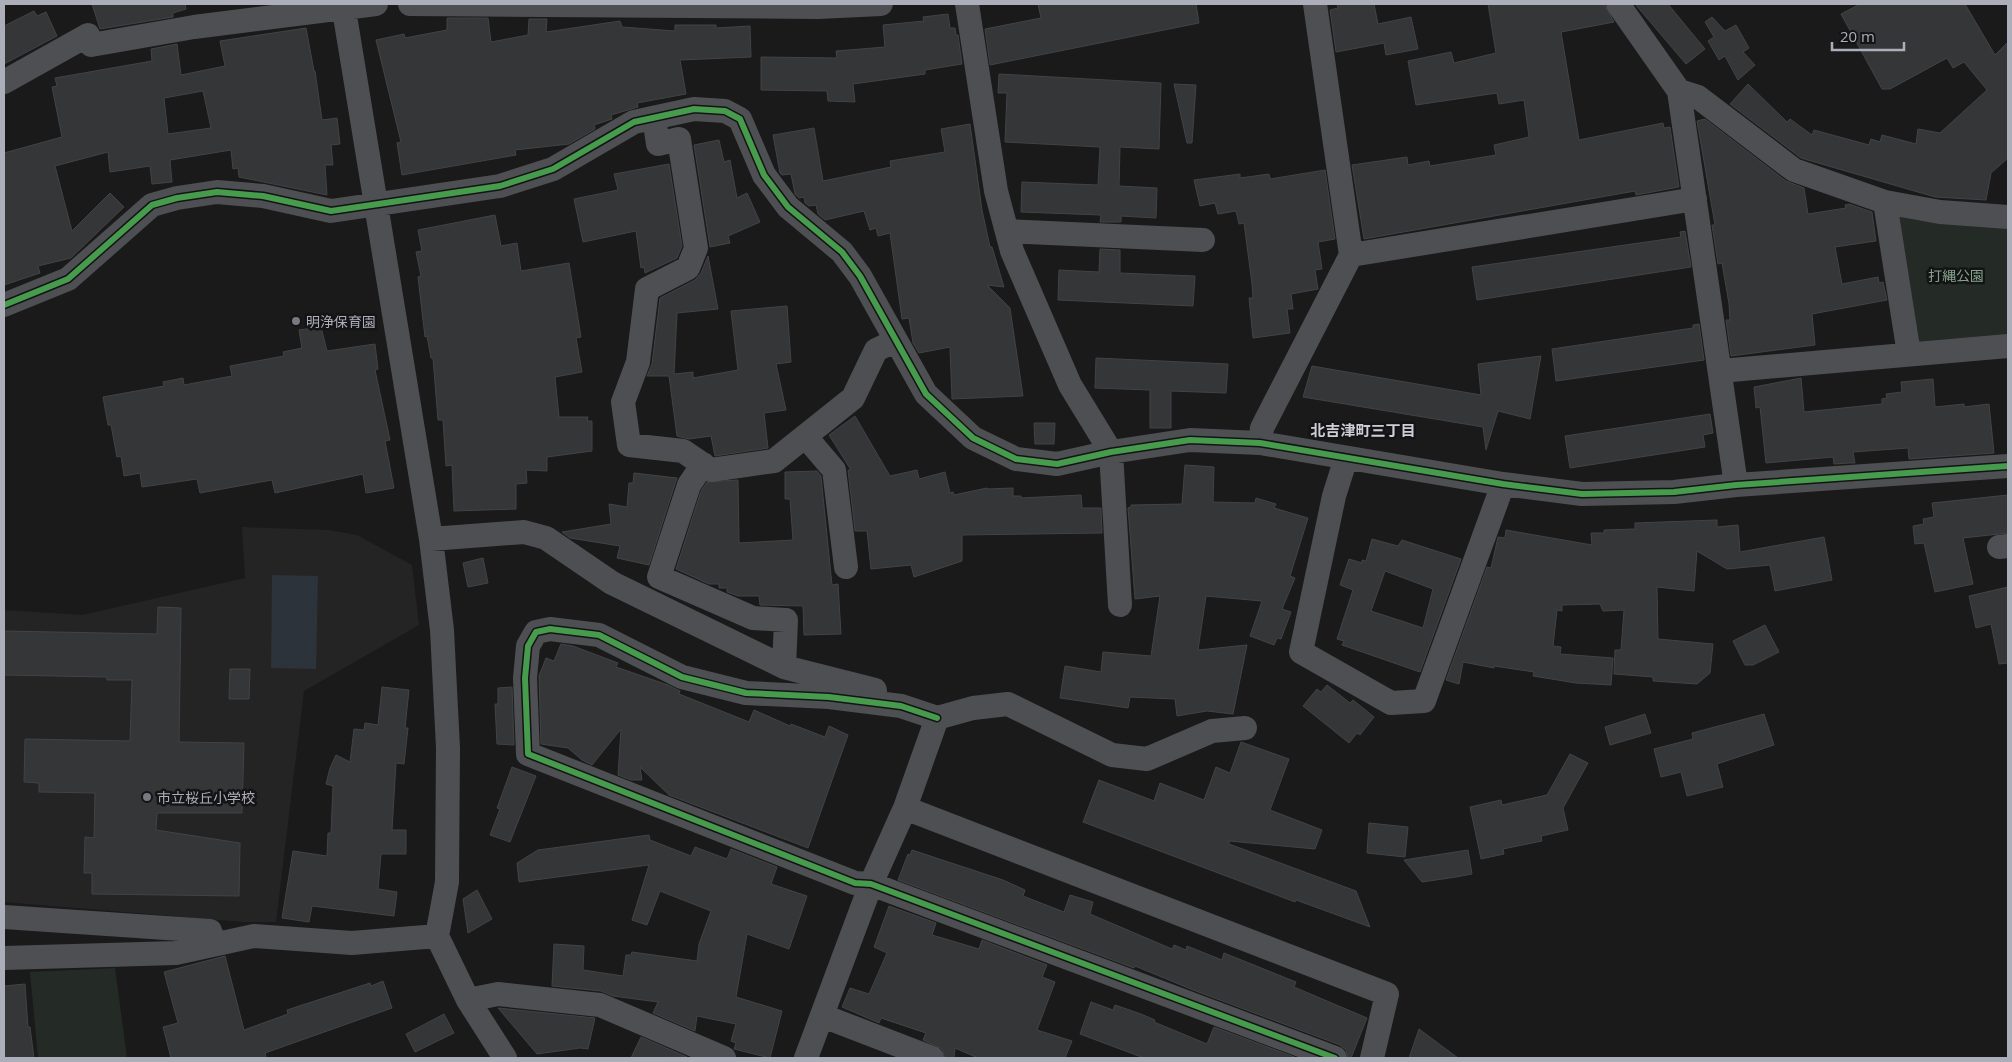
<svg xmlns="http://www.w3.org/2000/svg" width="2012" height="1062" font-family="'Open Sans','Noto Sans JP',sans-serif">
  <rect width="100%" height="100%" fill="#1a1a1a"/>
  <path fill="#242425" d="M242 527 329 530 357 535 412 565 419 625 304 691 276 922H244L4 902V610L82 615 245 578Z"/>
  <path fill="#242a25" d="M1904 211 2008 225V339L1919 347 1895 219Z
    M115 968 127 1058H38L30 972Z"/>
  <path fill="#2d333b" d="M272 575 318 576 316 669 271 668Z"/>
  <path fill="#353638" stroke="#424346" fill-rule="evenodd" d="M92 4H185L186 9 173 13V17L100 29Z
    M1038 4H1196L1199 23 990 65 985 29 1041 18Z
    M1337 4H1374L1378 24 1411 17 1418 49 1386 55 1384 43 1336 52 1330 10 1338 8Z
    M1488 4H1604L1614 22 1561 32 1579 140 1663 123 1664 128 1670 127 1679 187 1636 195 1635 191 1364 239 1352 165 1407 157 1408 165 1429 161 1430 166 1496 155 1494 145 1529 137 1524 100 1499 104 1497 93 1416 105 1408 61 1451 52 1454 63 1496 53Z
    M1635 4H1668L1705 49 1686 64Z
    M1860 4H1965L1995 55 2008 42V158L1991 173 1986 200 1935 197 1801 158 1730 104 1748 84 1787 122 1790 119 1812 135 1814 130 1869 145 1871 139 1880 142 1882 135 1916 144 1918 129 1940 133 1987 90 1964 62 1953 68 1947 58 1890 89H1882L1841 14Z
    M34 11 37 16 46 12 57 36 4 64V26Z
    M948 14 950 28H955L956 35H958L962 64 925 70V74L853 84 855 102 828 101 827 91 761 90V57L837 58 836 51 885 47 883 25 924 21 923 17Z
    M1712 17 1725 31 1736 25 1749 48 1743 52 1755 65 1738 80 1725 56 1719 60 1708 41 1714 37 1705 22Z
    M447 18H488L491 42 528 35 529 19H547L546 32 620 21 622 27 675 31V25H716V28L750 26 751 57 680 60 686 94 637 103 638 107 611 115 612 119 594 125 595 129 569 144 515 150 516 155 402 175 397 143 401 142 376 40 404 34 405 38 447 30Z
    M306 28 314 71H315L322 120 337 118 340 144 331 145 333 165H325L327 195 239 177 238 168 233 169 231 150 170 160 172 182 152 184 150 166 110 172 108 152 55 166 72 231 110 193 124 207 71 258 38 266 40 273 4 285V153L62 137 52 87 57 86 55 78 152 61 151 49 177 44 181 75 225 66 220 41ZM203 91 211 128 168 134 164 98Z
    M999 74 1161 83 1159 149 1120 147 1119 186 1157 188 1156 218 1121 216V222H1100L1101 215 1021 212 1022 182 1098 185 1100 147 1005 142 1007 93H998Z
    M1174 84 1196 85 1192 143H1187Z
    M1705 119 1786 181 1804 188 1808 214 1846 208 1845 205 1849 204 1872 212 1876 241 1835 247 1842 284 1878 277 1879 283 1883 282 1887 300 1812 314 1815 345 1731 356 1726 320H1730L1729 304 1722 263 1718 264 1712 225H1715L1697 121Z
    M970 124 982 210 990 247H992L1004 287 987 285 1010 308 1023 396 952 399 950 347 919 353 913 343 909 318 902 319 890 233 878 236 876 228 870 230 864 211 825 220 818 214 816 205 809 206 805 203 804 197 799 198 795 194 791 174 782 175 780 173 773 135 814 128 823 181 891 167 890 161 945 152 941 129Z
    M719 140 724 162 730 160 737 198 747 193 760 222 728 236 730 243 710 247 694 145Z
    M669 164 682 246 677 258 645 273 644 267 641 268 636 231 583 242 574 199 618 190 614 174Z
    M1325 170 1335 239 1318 242 1322 269 1315 270 1318 289 1291 294 1293 309H1287L1290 333 1253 338 1249 298H1253L1252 284 1244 223 1239 224 1236 211 1218 214 1215 203 1200 206 1194 180 1240 174V178L1269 174 1270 179Z
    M495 215 501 246 517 243 521 271 569 263 581 337 576 338 582 372 555 377 559 417H588L587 421H592V451L547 457V471L526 470 527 483 516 484V509L454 511 452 465 446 466 443 420H438L433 358H431L427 336 425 337 418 277 421 276 416 252 422 251 418 230Z
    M1685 231 1691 267 1477 300 1472 267 1681 237 1680 232Z
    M1100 249 1120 250V273L1195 276 1193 306 1058 300 1059 270 1099 272Z
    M708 256 718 309 677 313 674 374 693 372V378L738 370 731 311 787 306 791 362 776 364 786 410 764 413 768 448 715 456 711 436 689 439 677 436 669 376H647L652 364 660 298 695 280 701 273Z
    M1699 324 1704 360 1556 381 1552 349 1693 328V325Z
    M321 327 327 351 375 344 378 369 375 370 390 440 385 441 394 488 366 493 363 474 275 493 272 480 200 493 197 479 142 487 140 473 124 476 121 456 117 457 111 425H108L103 397 164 386 163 382 183 378 184 385 232 376 230 366 284 356 283 352 302 348 299 330Z
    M1541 356 1530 419 1498 411 1486 450 1483 427 1303 397 1312 366 1481 395 1478 364Z
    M1096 358 1228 364 1226 393 1171 391V428H1150V390L1095 388Z
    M1801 378 1804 412 1882 404V399L1887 398 1886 394 1902 392 1901 382 1933 379 1935 407 1964 404V407L1989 404 1994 453 1909 459 1908 448 1853 452 1855 463H1850L1834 464 1833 457 1766 463 1760 407 1756 408 1754 387Z
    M1710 414 1713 433 1703 435 1705 447 1570 468 1565 436Z
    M855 416 890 476 917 470 919 479 945 472 950 493 953 492 954 495 987 488V489L1013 488V496H1021V498L1081 495 1082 508H1101L1102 533 962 535V561L914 577 911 565 871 569 867 531H855L848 470H851L829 435Z
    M1034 423H1055L1054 444H1035Z
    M1185 465 1214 467 1213 502 1255 503 1256 498 1276 504 1274 508 1308 518 1290 576 1295 578 1282 609 1291 612 1281 639 1277 638 1274 645 1250 636 1262 601 1206 596 1198 650 1247 645 1233 714 1207 711 1177 716 1175 699 1130 697 1128 708 1060 698 1065 666 1101 672 1103 652 1151 656 1160 596 1135 599 1128 508 1131 507V505L1182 504Z
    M817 471 821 476 832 585 838 584 841 634 804 635 803 606 760 605 759 596H738L727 592V588H719V584H709L676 569 701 491 707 482 738 480 739 543 793 540 790 499H785V472Z
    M634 473 677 478 649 565 617 558 620 546 570 538 562 532 611 524 609 504 627 507 629 483H633Z
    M2008 495V533L1963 538 1973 584 1935 592 1924 543 1915 544 1913 526 1924 524 1923 519 1934 517 1932 503Z
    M1717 520V527L1738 525 1740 552 1824 537 1832 580 1775 591 1770 565 1727 569 1697 551 1694 591 1657 587 1658 639 1713 644 1710 673 1697 684 1653 681V677L1614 674 1615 650H1621L1624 610 1603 611 1600 604 1562 605V611L1557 610 1553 646 1561 647 1560 654 1613 658 1611 685 1576 683 1533 676 1534 672 1494 666V668L1463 662 1459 684 1446 680 1487 567 1491 568 1498 537 1505 538 1506 530 1592 545 1591 533H1604V530L1635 529V523Z
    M1372 539 1398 546 1402 540 1461 559 1420 672 1342 645 1344 641 1337 639 1353 590 1340 585 1349 559 1362 563V560L1366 561ZM1385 571 1433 589 1423 628 1371 611Z
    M483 558 488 583 468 587 463 563Z
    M2008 587V663L1999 664 1991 624 1976 628 1969 596Z
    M158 607 181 608 179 742 244 743 242 813H157L156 830 240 843 239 896 92 894V873H84L85 837 94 838 95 793 39 792V783L24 782 25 739 130 741 132 680H107V677L4 675V631L157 634Z
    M1765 625 1779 652 1753 665H1745L1733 641Z
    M561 644 573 646 618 663 616 667 668 685 680 691 679 694 749 722 754 710 790 726 791 724 825 737 829 726 848 735 808 848 669 795 640 767 642 780H631L618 775 621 729 592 765 582 760 568 748 541 744 539 676 546 658 554 661Z
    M230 669H250L249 699H229Z
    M1327 685 1350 703 1353 700 1374 717 1360 735 1357 733 1349 743 1303 706 1317 689 1321 692Z
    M382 687 409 690 405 728H408L404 764 396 763 392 830H406V854H381L378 889 397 892 394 916 312 906 309 922 282 918 293 851 327 856 328 833H331L333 786 326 784 330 768 336 755 350 762 354 729 364 730 365 723 378 725Z
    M512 687 514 745 497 744 495 704H498V688Z
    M1645 714 1651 733 1610 745 1605 727Z
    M1764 714 1774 745 1717 764 1723 787 1687 796 1681 772 1661 777 1654 749 1693 739 1692 733Z
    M1241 742 1289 759 1270 810 1322 830 1315 849 1229 841V844L1356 891 1370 927 1296 900 1295 902 1083 822 1099 780 1154 801 1160 783 1204 800 1216 767 1230 773Z
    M1570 754 1588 763 1563 808 1568 830 1541 836 1542 841 1503 849 1504 854 1481 859 1470 807 1501 800 1502 805 1547 795Z
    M512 767 536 776 510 842 490 835 500 809 497 808Z
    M1369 823 1408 827 1405 857 1367 853Z
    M649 835 650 840 691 856 695 847 727 859 731 849 777 867 771 884 807 896 789 949 747 934 736 997 782 1011 770 1058 734 1049 736 1043 731 1041 736 1024 697 1016 695 1031 653 1013 658 1002 613 996 601 991 552 986 554 944 584 946 583 970 623 976 626 955H631L632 952 697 961 699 944 711 911 660 891 647 925 632 920 649 865 519 882 517 863 538 850Z
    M912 850 1003 880 1025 890 1023 896 1064 912 1070 895 1093 902 1090 914 1172 949 1174 945 1186 950 1187 946 1222 960 1224 953 1296 982 1294 987 1367 1018 1351 1058H1348L1346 1050 1340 1045 1193 990 1135 966 1134 968 898 880 908 854 910 855Z
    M1468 850 1472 874 1456 877 1422 882 1404 860Z
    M477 890 492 919 468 933 463 899Z
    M889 906 936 923 932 935 979 949 982 940 1047 965 1042 977 1055 982 1037 1030 1072 1041 1065 1058H978L955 1048 954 1058H945L942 1049 923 1040 926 1033 881 1018 879 1023 842 1007 850 988 869 994 887 953 874 947Z
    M225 956 244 1030 288 1014 287 1010 370 983 371 986 383 981 392 1008 265 1053 266 1058H171L163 1027 178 1023 164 972Z
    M25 984 28 1027H30L34 1058H4V986Z
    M1091 1002 1113 1010 1115 1005 1141 1014 1155 1020 1154 1022 1207 1044 1214 1027 1297 1058H1144L1080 1034Z
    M498 1008 595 1018 588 1049 580 1048 537 1054Z
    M444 1014 454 1033 415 1052 406 1034Z
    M1419 1029 1458 1058H1409Z
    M641 1037 687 1057 631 1058Z"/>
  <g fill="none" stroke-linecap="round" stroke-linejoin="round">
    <path stroke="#4e4f52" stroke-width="24" d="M343 4 431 539 442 630 448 748 447 882 437 936 468 1000 505 1058
      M410 4 818 7 881 4
      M967 4 996 191 1012 251 1070 385 1111 452 1120 605
      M1618 4 1679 91 1736 485
      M4 82 88 35 91 45 194 27 376 4
      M1679 91 1698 97 1794 170 1885 202 1940 212 2008 217
      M654 118 658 144 679 139 696 248 688 268 647 289 638 362 623 402 629 445 683 451 711 470 774 461 853 398 876 350 895 341
      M1885 202 1909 354
      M1007 231 1203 240
      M1351 255 1695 199
      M4 305 68 279 152 205 177 198 217 192 263 196 331 211 500 186 553 169 634 122 694 109 725 111 740 119 764 175 788 207 842 252 860 276 926 394 973 438 1016 459 1057 464 1111 452 1190 440 1260 443 1503 484 1582 494 1674 492 1736 485 2008 466
      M1720 371 2008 346
      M805 436 834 470 846 567
      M1260 443 1262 428 1351 255 1315 4
      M1346 458 1334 496 1301 652 1391 703 1424 701 1503 484
      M703 464 689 485 659 577 753 618 786 620 784 667
      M431 539 524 532 546 538 612 583 784 667 875 690V693
      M1999 547 2008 546
      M937 718 901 706 829 697 746 693 682 677 599 635 550 629 536 632 528 646 525 678 528 754 855 883 871 884 1335 1058
      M905 808 937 718 973 708 1008 704 1112 755 1147 759 1212 731 1245 728
      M4 917 210 931 215 944
      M4 958 176 953 254 936 352 943 437 936
      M468 1000 498 994 600 1005 724 1058
      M823 1016 932 1058
      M806 1058 871 884 905 808 1387 994 1372 1058"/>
    <defs>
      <path id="cycleway" d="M4 305 68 279 152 205 177 198 217 192 263 196 331 211 500 186 553 169 634 122 694 109 725 111 740 119 764 175 788 207 842 252 860 276 926 394 973 438 1016 459 1057 464 1111 452 1190 440 1260 443 1503 484 1582 494 1674 492 1736 485 2008 466
        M937 718 901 706 829 697 746 693 682 677 599 635 550 629 536 632 528 646 525 678 528 754 855 883 871 884 1335 1058"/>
    </defs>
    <use href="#cycleway" stroke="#141416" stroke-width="9"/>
    <use href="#cycleway" stroke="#469c4c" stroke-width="6"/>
  </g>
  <g fill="#797a81" stroke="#141416" stroke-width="2">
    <circle cx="296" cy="321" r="5"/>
    <circle cx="147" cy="797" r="5"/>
  </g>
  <g text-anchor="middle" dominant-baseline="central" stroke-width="5" stroke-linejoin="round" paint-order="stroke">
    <g font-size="14" fill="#84a38b" stroke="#141416">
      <text x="1956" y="275">打縄公園</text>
    </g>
    <g font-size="14" fill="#acaeb9" stroke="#141416" text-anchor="start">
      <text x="306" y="321">明浄保育園</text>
      <text x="157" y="797">市立桜丘小学校</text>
    </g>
    <g font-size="15" font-weight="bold" fill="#cdcdd6" stroke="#141416">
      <text x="1363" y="430">北吉津町三丁目</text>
    </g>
  </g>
  <rect width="2012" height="1062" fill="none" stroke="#acaeb9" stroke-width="10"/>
  <path d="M1832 42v8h72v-8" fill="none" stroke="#acaeb9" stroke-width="2.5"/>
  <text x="1840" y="42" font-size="15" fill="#acaeb9" stroke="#141416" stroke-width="4" paint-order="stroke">20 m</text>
</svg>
